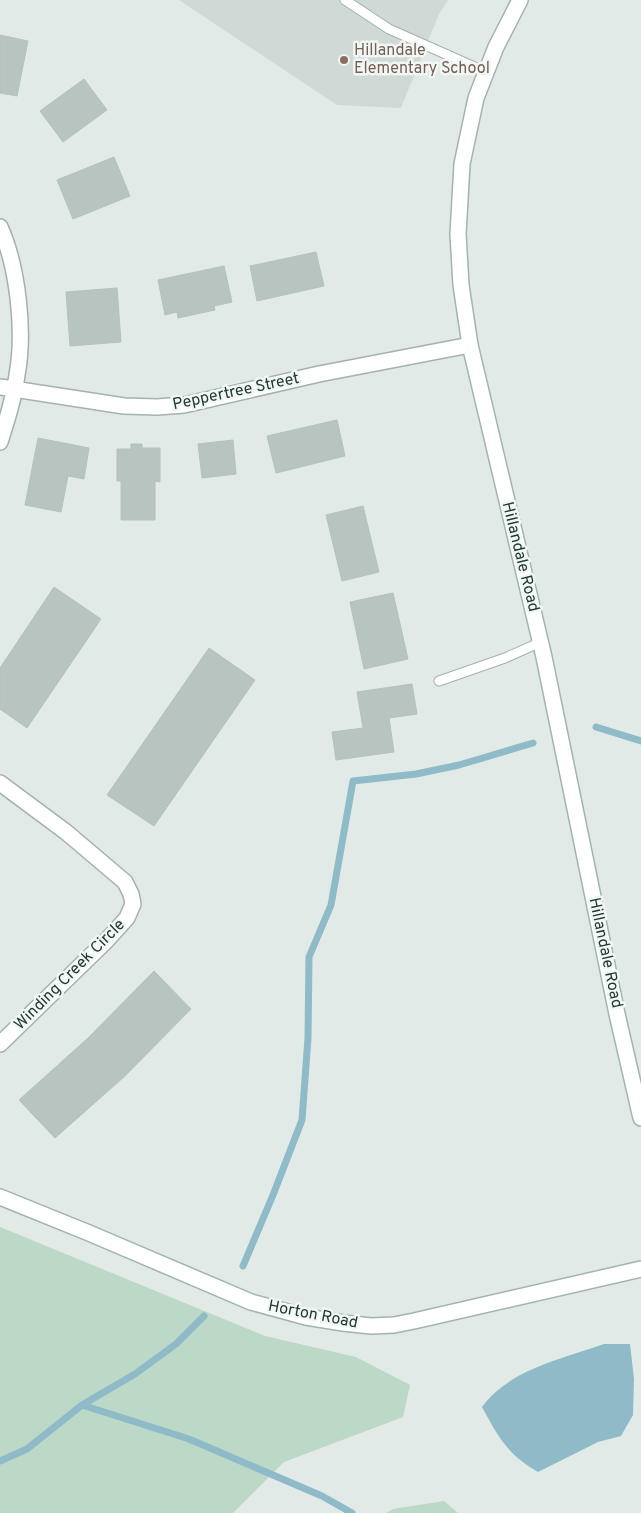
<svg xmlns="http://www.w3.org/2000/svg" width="641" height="1513" font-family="Overpass,sans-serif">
  <rect width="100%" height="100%" fill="#e1eae6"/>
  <path fill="#cfd9d5" d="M179 0H448L439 14 401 108 337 105Z"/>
  <path fill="#bcd8c6" d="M0 1227 265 1336 356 1357 410 1385 403 1417 284 1462 233 1513H0Z
    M444 1501 458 1513H386L393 1509Z"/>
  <path fill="#8fbbc9" d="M604 1344H630L634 1379 633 1415 621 1436 598 1442 538 1472C507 1454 499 1438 482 1407 510 1369 562 1359 604 1344Z"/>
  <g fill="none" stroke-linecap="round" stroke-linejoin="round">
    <path stroke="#8fbbc9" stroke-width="7" d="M596 727 641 741
      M243 1266 273 1195 302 1120 308 1038 309 957 331 905 353 781 416 774 459 765 533 743
      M82 1405 189 1439 322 1496 352 1513
      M0 1461 27 1449 82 1405 135 1374 176 1344 204 1316"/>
  </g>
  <path fill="#b7c4c0" stroke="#b4c2be" d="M0 35 28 41 17 96 0 93Z
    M84 79 107 110 63 142 40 111Z
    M114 157 130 196 73 219 57 180Z
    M316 252 324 286 257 301 250 266Z
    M224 266 232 302 214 306 215 310 178 318 177 312 165 315 158 280Z
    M117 288 121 342 70 346 66 292Z
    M337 420 345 456 276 473 267 436Z
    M38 438 89 448 84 479 68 476 61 512 25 505Z
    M233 440 236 474 202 478 198 444Z
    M131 444H142V448H160V482L155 481V520H121V481H117V449H131Z
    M363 506 379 572 342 581 326 515Z
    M54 587 101 619 27 728 0 709V668Z
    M393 593 408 659 364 669 350 602Z
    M209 648 255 680 154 826 107 795Z
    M412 684 417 714 389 718 394 752 336 760 332 732 363 728 357 692Z
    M154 971 191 1009 125 1076 55 1138 19 1100 88 1038Z"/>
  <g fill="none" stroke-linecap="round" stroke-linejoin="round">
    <defs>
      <path id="lane" d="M345 0 389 29 486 72
        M439 681 505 658 541 642"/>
      <path id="street" d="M0 227C18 267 25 332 17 375 14 398 7 420 0 442
        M0 387 124 406 157 407 184 405 319 374 470 345
        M0 783 66 832 125 882 131 894 133 904 127 918 106 941 0 1044"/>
      <path id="secondary" d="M520 0 496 47 476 98 462 164 458 234 461 285 470 345 544 657 617 1014 641 1118
        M0 1197 89 1233 251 1302 306 1317 343 1323 371 1326 394 1325 414 1321 641 1269"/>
    </defs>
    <use href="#lane" stroke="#a4b1ad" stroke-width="11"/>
    <use href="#street" stroke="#a4b1ad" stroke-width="18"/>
    <use href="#secondary" stroke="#a1b4af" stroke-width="18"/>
    <use href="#lane" stroke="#fff" stroke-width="9"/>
    <use href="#street" stroke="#fff" stroke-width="15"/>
    <use href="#secondary" stroke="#fff" stroke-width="15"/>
  </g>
  <circle fill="#8d6e63" stroke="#f1f7f4" stroke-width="2" cx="344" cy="60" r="5"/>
  <g text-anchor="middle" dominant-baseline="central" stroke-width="5" stroke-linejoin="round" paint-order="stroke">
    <g font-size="16" fill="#785e54" stroke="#f1f7f4" text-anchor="start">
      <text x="354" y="51">Hillandale<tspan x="354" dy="18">Elementary School</tspan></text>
    </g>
    <g font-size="16" fill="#233834" stroke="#f1f7f4">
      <text transform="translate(236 392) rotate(-12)">Peppertree Street</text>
      <text transform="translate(520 557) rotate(76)">Hillandale Road</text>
      <text transform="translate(605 953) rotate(78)">Hillandale Road</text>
      <text transform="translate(70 975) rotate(-45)">Winding Creek Circle</text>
      <text transform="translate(313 1315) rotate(11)">Horton Road</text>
    </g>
  </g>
</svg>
